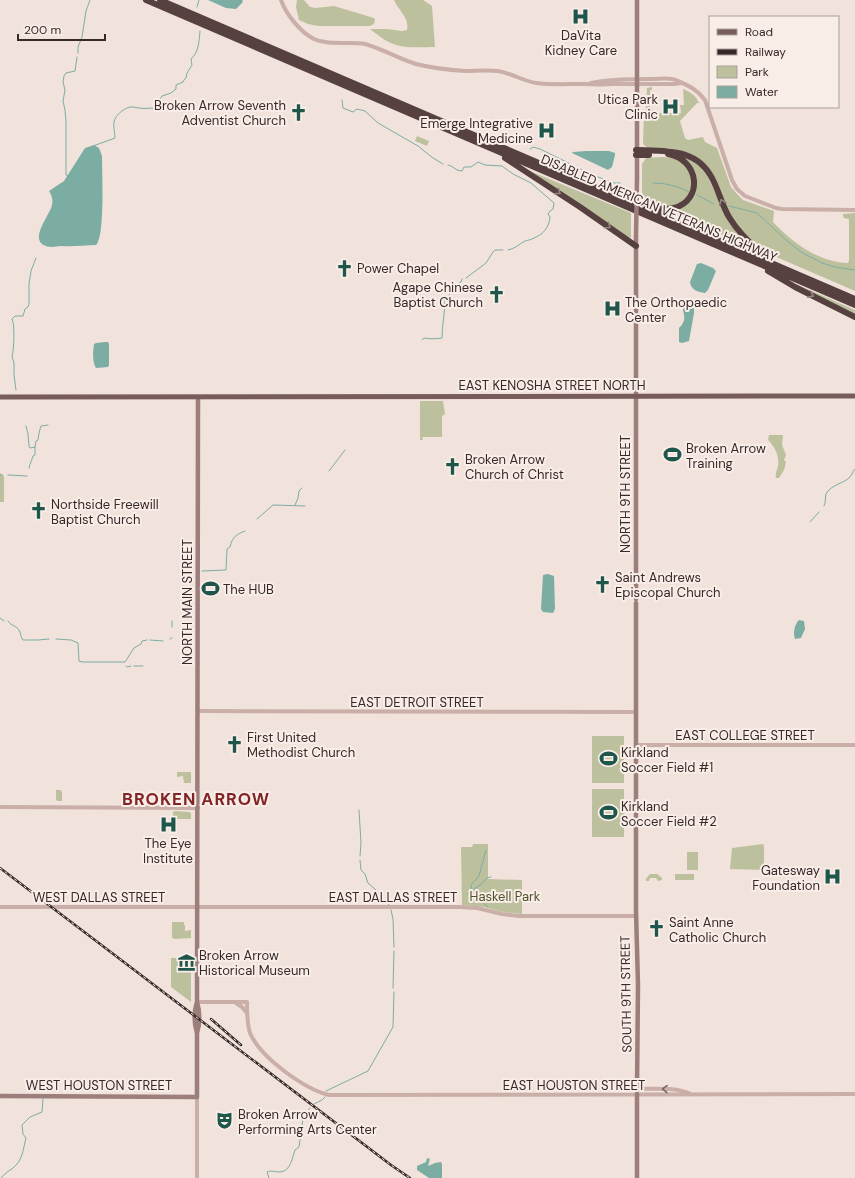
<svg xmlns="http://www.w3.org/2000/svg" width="855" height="1178" font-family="'DM Sans',sans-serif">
  <rect width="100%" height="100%" fill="#f1e2dc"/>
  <path fill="#bdc09d" d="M297 0H304L310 7 316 8 334 6 374 18 375 20 374 24 370 26H318L308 24 299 20 296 7Z
    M394 0H423L432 6 435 47C421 47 404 49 391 43 383 40 377 34 370 29H387L402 31 407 30C410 18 398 10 394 0Z
    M652 87V90H650V107L655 113H681L680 105H684L683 89C691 92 696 96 699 103H697L680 121 685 138 688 140 703 137 705 142 717 148 731 187 738 195 743 200 774 211 773 222C793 243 818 262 848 263L849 260V219L844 218 843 216V214L855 213V291L774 256 754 243 735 223 703 163C685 148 670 148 648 148L643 144 644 112 646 110 647 88Z
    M417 136 429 141 427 146 415 141Z
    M684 155 704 169 720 202 751 247 664 210 683 206 696 181 680 156Z
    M662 157C702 156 699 211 664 206 657 206 649 202 642 200V164L646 158Z
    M530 171 631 213V238L628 237Z
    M796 284 855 310V315Z
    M420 401H443L444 408 445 414 442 416V437H423L422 438 423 440H420Z
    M769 435H783L782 445 786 455 784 460 786 462 784 470 779 478H776C775 474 777 470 778 466 780 456 774 446 768 440Z
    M0 473 4 476V502H0Z
    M592 736H624V783H592Z
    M177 772H191V783H184L183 776 177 777Z
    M592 789H624V837H592Z
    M56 790H60L62 792V801H57L56 799Z
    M175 811 189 812 191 813V819H173V812Z
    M473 844H488V879L522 880V914L503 912 484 907 462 905 461 847H472Z
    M763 844 764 846V870L730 869 732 848Z
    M687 852H698V870H687Z
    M650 874H657L662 878V880L658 881 656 878H650L649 881H646V879Z
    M675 874H694V880H675Z
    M172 922H184V925H185V931L191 930V938L175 939 172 938Z
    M171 958H180V969H191V1002L171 987Z"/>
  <path fill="#7cada3" d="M208 0H242L243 1 242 3 236 9 226 8Z
    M94 145 99 148 102 156C102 172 105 237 96 245 84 245 73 247 61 246 57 246 50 248 46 246 28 240 50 215 52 205 53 199 52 196 49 191L64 181 85 148Z
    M586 151H609L615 153V155L612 167 608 170 572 153 573 152Z
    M701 263 713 268 716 271 708 290 705 293C698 292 691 290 690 282L697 264Z
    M684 303 691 304 694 308V313L689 341 682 343 679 342V328C688 319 683 315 682 304Z
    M105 342H108L109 344V365L108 367 96 368C92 362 93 351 94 344L96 343Z
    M548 574 554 576 555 609 553 613 543 612 541 609 543 575Z
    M799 620 804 621 805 629 801 638 795 639C793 633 794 625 799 620Z
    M427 1158 430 1159 428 1166 435 1163 441 1162 442 1164V1178H429L417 1170V1166L426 1162Z"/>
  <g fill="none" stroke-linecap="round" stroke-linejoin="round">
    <path stroke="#7cada3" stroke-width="1" d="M197 7 199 0
      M78 53V47L82 37 86 11 90 0
      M342 100 343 108 353 112 357 109 365 111 378 123 418 146 433 158 443 164
      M93 146 115 138C115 132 113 127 114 122 115 115 126 106 133 107 135 107 137 108 139 108 144 109 150 108 155 108L162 96 171 93 176 89V85L183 82 184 80 186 78 187 73 192 65 191 59C199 52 199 41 200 31
      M530 149 533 147 540 149 593 175 614 183H620
      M448 165 451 166 457 170 462 171 464 167H471L478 162 485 165 502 166 513 174 531 183 554 203 553 209 550 211 548 214 550 217C549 227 544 234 534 238 531 240 528 240 525 241 519 244 515 249 508 250
      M68 176 66 175V121L65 110 63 101 65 90 63 82 64 76 66 73 75 71 77 57
      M653 183C666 183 677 186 689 192
      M697 195 714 204
      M729 206 757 213 786 240 801 252 822 263 835 267 855 270
      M466 278 486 263 493 252 495 250H503
      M422 340 424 338C429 339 437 339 442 338 442 325 445 313 445 299L452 292 454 287 461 282 462 279
      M16 390 14 375V363L12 356C14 351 15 324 12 319L15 316H23L25 309 28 307 29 304V284L31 271 36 258
      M26 426 28 434 29 446 30 448 35 447V455L33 456C32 460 30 463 29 468
      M35 447 36 441 38 440C38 437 40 429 41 426L48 425
      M329 471 345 450
      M0 475H2
      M8 475 27 476
      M295 505 298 498 299 491 302 488
      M824 506C826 502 825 498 826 494 830 485 845 483 850 477 852 475 853 471 855 469
      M257 519 273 505 305 506
      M810 522 819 512
      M202 571 226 570 227 549 230 547C232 537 237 534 245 531
      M0 618 4 621
      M8 621C11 626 17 626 19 630 21 633 20 636 23 640H38L49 639
      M172 621V627
      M56 639 71 640 78 643 79 661 82 662H125L134 648 141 644 142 641 147 640
      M170 639 172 638
      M150 640 163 641
      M126 666 127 667 131 666
      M134 666H143
      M359 810 361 843 360 856
      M360 860 361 870 365 874 368 883 376 890 389 905
      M472 891 471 885 479 876 486 850
      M475 891 482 902 488 907
      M467 894 480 885 487 878 491 877
      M391 910 393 919 394 947
      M393 988 394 951
      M326 1091 368 1071 393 1027 394 992
      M314 1104 322 1100 325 1097
      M1 1178C5 1173 9 1171 13 1168 23 1160 23 1149 26 1138L23 1134 22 1125 30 1117 42 1112 43 1099
      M269 1178 267 1172C272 1170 275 1172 280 1172 291 1171 292 1158 295 1150L299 1147 303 1119 305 1114 310 1108"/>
    <path stroke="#c9afa8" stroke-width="4" d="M281 0C286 14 300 32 314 39 329 46 349 41 365 44 383 49 399 59 416 64 432 68 449 70 465 71 476 71 487 70 498 71 511 73 523 81 536 83 551 85 567 84 582 84 592 84 602 85 612 84H675L681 83
      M591 83C612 79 632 79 653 79 661 79 671 77 678 81 689 86 698 90 705 100L732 180 737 189 745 196 776 208 782 209 855 210
      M198 711 636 712
      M636 745H855
      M0 807 198 808
      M0 907H460L477 908 502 914 519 916H636
      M197 1002H247C247 1012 247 1024 250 1033 260 1057 304 1089 329 1095L855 1094
      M236 1003 242 1007 247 1013
      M637 1092V1089C655 1089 673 1087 689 1093
      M197 1097V1178"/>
    <path stroke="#9c7e7a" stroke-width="4.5" d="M637 0V179
      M636 599V236
      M636 603V911L638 985 637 1089
      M197 1033C200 1023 200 1012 197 1002L198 397
      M0 1096 197 1097V1033C194 1023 194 1011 197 1002
      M637 1178V1094"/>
    <path stroke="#775c5a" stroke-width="5" d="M0 397 855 396"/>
    <path stroke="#564140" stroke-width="6" d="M146 0 855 305
      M160 0 855 299
      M636 150C667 151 698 148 713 180 719 192 722 205 729 217 739 234 754 246 768 260
      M636 155H649
      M505 158 580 207 636 246
      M649 208C657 209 666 210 674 208 704 200 699 159 668 154
      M768 271 795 287 855 317"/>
    <defs>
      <path id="rail" d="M0 868 391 1165 410 1178
        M211 1019 241 1045"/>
    </defs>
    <use href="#rail" stroke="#362928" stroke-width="2.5"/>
    <use href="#rail" stroke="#f9ede8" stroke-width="1" stroke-dasharray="3" stroke-linecap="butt"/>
    <path stroke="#9c7e7a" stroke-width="4.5" d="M636 236 637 179"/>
  </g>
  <defs><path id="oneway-chevron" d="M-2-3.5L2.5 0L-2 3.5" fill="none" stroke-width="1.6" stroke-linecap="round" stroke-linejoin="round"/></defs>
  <g stroke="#978683">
    <use href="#oneway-chevron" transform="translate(558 192) rotate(34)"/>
    <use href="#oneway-chevron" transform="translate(722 202) rotate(-112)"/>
    <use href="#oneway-chevron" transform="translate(608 226) rotate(35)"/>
    <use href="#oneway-chevron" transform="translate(811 295) rotate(27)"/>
  </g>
  <use stroke="#786562" href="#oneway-chevron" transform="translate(665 1089) rotate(-179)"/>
  <defs>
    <symbol id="hospital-bare" viewBox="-9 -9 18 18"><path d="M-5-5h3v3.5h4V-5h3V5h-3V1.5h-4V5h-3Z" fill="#1f564c" stroke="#f9ede8" stroke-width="2.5" paint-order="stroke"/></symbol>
    <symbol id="church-bare" viewBox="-9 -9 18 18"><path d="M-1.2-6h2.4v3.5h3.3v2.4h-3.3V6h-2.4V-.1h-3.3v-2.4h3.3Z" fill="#1f564c" stroke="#f9ede8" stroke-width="2.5" paint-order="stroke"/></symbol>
    <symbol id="stadium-bare" viewBox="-9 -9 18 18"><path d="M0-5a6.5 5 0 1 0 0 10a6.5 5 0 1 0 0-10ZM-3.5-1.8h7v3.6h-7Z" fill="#1f564c" stroke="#f9ede8" stroke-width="2.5" paint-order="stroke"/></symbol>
    <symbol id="museum-bare" viewBox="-9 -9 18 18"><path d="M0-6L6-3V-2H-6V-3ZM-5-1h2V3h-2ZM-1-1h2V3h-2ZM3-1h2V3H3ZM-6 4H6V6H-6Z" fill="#1f564c" stroke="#f9ede8" stroke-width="2.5" paint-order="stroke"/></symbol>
    <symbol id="theatre-bare" viewBox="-9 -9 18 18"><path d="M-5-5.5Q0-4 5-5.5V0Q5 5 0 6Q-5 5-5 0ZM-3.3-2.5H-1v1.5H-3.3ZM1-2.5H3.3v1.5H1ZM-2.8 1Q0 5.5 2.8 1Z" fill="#1f564c" stroke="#f9ede8" stroke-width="2.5" paint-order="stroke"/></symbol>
  </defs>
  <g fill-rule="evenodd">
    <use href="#hospital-bare" x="568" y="4" width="25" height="25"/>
    <use href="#hospital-bare" x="658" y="94" width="25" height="25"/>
    <use href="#church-bare" x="286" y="100" width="25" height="25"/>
    <use href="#hospital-bare" x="534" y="118" width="25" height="25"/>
    <use href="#church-bare" x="332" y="256" width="25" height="25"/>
    <use href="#church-bare" x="484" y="282" width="25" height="25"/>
    <use href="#hospital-bare" x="600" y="296" width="25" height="25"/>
    <use href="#stadium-bare" x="660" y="442" width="25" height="25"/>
    <use href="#church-bare" x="440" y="454" width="25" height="25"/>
    <use href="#church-bare" x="26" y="498" width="25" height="25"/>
    <use href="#church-bare" x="590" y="572" width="25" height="25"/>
    <use href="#stadium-bare" x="198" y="576" width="25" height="25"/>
    <use href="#church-bare" x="222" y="732" width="25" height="25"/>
    <use href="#stadium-bare" x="596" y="746" width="25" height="25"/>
    <use href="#stadium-bare" x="596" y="800" width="25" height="25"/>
    <use href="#hospital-bare" x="156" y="812" width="25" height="25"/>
    <use href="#hospital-bare" x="820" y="864" width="25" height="25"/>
    <use href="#church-bare" x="644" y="916" width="25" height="25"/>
    <use href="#museum-bare" x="174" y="950" width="25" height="25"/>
    <use href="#theatre-bare" x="212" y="1108" width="25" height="25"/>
  </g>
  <g text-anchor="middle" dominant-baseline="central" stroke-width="4" stroke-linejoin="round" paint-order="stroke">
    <g font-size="13" fill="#362928" stroke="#f9ede8" text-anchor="start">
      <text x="581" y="35" text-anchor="middle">DaVita<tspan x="581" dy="15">Kidney Care</tspan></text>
      <text x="658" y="99" text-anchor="end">Utica Park<tspan x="658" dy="15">Clinic</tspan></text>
      <text x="286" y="105" text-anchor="end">Broken Arrow Seventh<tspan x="286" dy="15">Adventist Church</tspan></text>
      <text x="533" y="123" text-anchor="end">Emerge Integrative<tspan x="533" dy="15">Medicine</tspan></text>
      <text x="357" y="268">Power Chapel</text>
      <text x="483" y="287" text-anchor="end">Agape Chinese<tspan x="483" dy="15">Baptist Church</tspan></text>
      <text x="625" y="302">The Orthopaedic<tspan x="625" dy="15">Center</tspan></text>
      <text x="686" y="448">Broken Arrow<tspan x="686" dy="15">Training</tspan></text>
      <text x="465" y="459">Broken Arrow<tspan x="465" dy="15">Church of Christ</tspan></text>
      <text x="51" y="504">Northside Freewill<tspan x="51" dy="15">Baptist Church</tspan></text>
      <text x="615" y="577">Saint Andrews<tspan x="615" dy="15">Episcopal Church</tspan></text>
      <text x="223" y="589">The HUB</text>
      <text x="247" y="737">First United<tspan x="247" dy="15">Methodist Church</tspan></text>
      <text x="621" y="752">Kirkland<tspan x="621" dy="15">Soccer Field #1</tspan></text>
      <text x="621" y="806">Kirkland<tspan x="621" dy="15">Soccer Field #2</tspan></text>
      <text x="168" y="843" text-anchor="middle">The Eye<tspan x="168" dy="15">Institute</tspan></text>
      <text x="820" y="870" text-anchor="end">Gatesway<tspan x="820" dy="15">Foundation</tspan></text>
      <text x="669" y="922">Saint Anne<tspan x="669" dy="15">Catholic Church</tspan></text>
      <text x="199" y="955">Broken Arrow<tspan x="199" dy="15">Historical Museum</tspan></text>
      <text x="238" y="1114">Broken Arrow<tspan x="238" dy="15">Performing Arts Center</tspan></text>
    </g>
    <g font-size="13" fill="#362928" stroke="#f9ede8">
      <text transform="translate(659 208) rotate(23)">DISABLED AMERICAN VETERANS HIGHWAY</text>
      <text x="552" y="385">EAST KENOSHA STREET NORTH</text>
      <text transform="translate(625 494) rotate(-90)">NORTH 9TH STREET</text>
      <text transform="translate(187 602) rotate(-90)">NORTH MAIN STREET</text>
      <text x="417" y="702">EAST DETROIT STREET</text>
      <text x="745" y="735">EAST COLLEGE STREET</text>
      <text x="99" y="897">WEST DALLAS STREET</text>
      <text x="393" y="897">EAST DALLAS STREET</text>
      <text transform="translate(626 994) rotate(-91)">SOUTH 9TH STREET</text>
      <text x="99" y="1085">WEST HOUSTON STREET</text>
      <text x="574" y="1085">EAST HOUSTON STREET</text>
    </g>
    <g font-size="13" fill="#4f532d" stroke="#f9ede8">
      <text x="505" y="896">Haskell Park</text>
    </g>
    <g font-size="17" font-weight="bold" letter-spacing="1" fill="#822426" stroke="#f9ede8">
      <text x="196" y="799">BROKEN ARROW</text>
    </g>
  </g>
  <rect x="709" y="16" width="130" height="92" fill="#f9ede8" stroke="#ab9f9b"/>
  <rect x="717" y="29" width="20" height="6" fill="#775c5a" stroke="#ab9f9b"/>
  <text x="745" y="36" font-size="12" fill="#362928">Road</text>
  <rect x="717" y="49" width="20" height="6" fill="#362928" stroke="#ab9f9b"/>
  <text x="745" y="56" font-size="12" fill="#362928">Railway</text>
  <rect x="717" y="66" width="20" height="12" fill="#bdc09d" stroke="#ab9f9b"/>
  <text x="745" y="76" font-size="12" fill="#362928">Park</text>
  <rect x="717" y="86" width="20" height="12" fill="#7cada3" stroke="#ab9f9b"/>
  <text x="745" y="96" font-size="12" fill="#362928">Water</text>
  <path d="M18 34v6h87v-6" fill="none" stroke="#362928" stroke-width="2"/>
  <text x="24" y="34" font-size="12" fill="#362928" stroke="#f9ede8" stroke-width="3" paint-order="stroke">200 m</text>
</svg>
